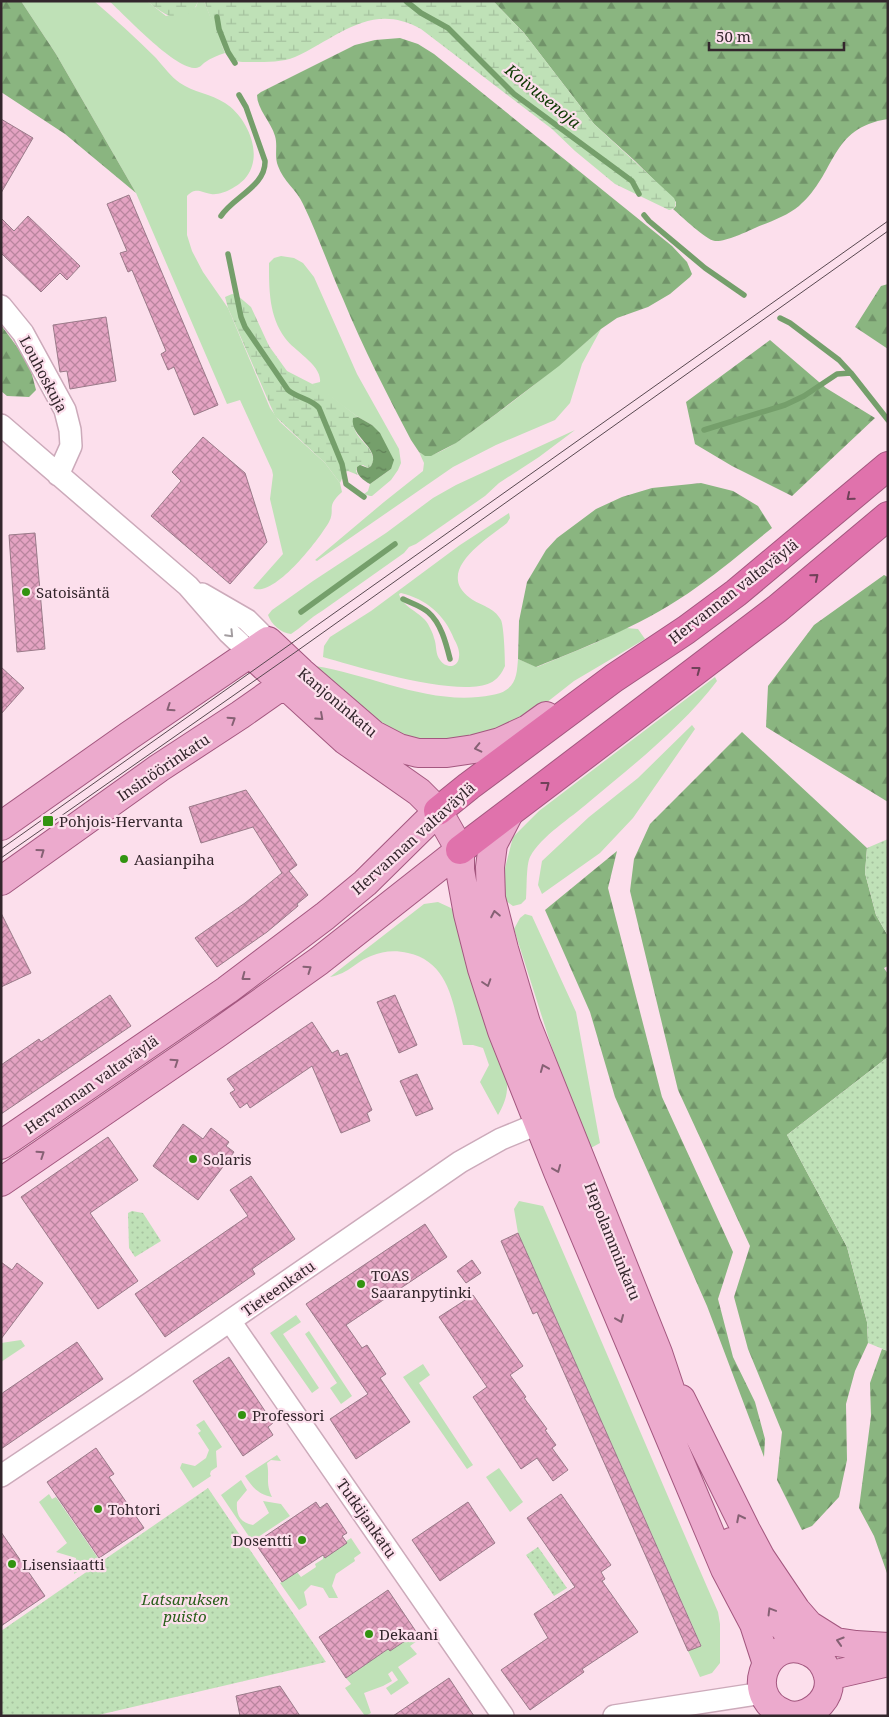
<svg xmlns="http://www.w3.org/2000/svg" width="889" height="1717" font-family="'Noto Serif',serif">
  <defs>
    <pattern id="forest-firs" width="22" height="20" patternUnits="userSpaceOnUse" patternTransform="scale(1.25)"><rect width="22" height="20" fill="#8ab580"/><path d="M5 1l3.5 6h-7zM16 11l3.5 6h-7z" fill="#719369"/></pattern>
    <pattern id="wetland-marsh" width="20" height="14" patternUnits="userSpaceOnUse" patternTransform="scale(1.25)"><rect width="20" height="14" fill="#bfe1b7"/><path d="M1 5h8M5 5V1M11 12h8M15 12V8" fill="none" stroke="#a5c19e"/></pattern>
    <pattern id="park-dots" width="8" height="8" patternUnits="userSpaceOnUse" patternTransform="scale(1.25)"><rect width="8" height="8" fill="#bfe1b7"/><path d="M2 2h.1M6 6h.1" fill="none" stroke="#a5c19e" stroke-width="1.8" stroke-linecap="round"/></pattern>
    <pattern id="water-ripples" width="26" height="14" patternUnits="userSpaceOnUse" patternTransform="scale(1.25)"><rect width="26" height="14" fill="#759f6b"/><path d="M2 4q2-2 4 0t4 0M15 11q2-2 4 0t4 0" fill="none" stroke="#618158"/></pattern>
    <pattern id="building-cross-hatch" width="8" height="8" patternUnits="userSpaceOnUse" patternTransform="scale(1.25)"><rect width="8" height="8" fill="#e4a3c2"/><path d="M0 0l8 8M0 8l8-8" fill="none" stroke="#b9859e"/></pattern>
  </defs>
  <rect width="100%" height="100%" fill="#fcdfec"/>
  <path fill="#bfe1b7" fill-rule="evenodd" d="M21 1H94C115 19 136 38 156 58 163 66 171 77 180 83 193 92 211 94 225 103 246 116 264 153 247 176 241 185 222 196 211 194 200 192 196 187 187 196V235L192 251 203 272 228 308 270 408 280 422 325 463 340 483 342 492C325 507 336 509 329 522 320 538 274 599 253 588L283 554 270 499 273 475 272 470 240 400 227 404 136 193 56 54Z
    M109 1H147L166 16 196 7 198 1H204L225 53C218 55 211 58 204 63 201 66 199 68 194 68 172 66 127 17 109 1Z
    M281 256 294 258 303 263 314 277 357 374 399 449 401 463 398 470 391 480 372 496H370L364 494 368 491 370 484 391 469 372 425C350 414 333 396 312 384L320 382C322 365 294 351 285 338 269 316 269 290 269 263L274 258Z
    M601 329 582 364 570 403 555 420 496 445 453 467 327 554 317 561 315 560 384 502 423 471 424 463 419 452C422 455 428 456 432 455 449 449 464 437 478 427 521 397 562 363 601 329Z
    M575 430 539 457 499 483 485 496 416 544 409 547 404 553 322 611C310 618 302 627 291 634 281 633 271 624 268 615L272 610 313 581 386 533 433 498 456 485Z
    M509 513 510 518 507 523C487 539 434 571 470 598 481 606 494 607 501 620 504 627 505 657 505 666 502 673 497 680 490 683 459 698 357 667 323 657L324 646 330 637 371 611 460 545ZM401 593C426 599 445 615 454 639 457 644 460 651 459 657 458 669 445 668 440 660 435 654 437 645 434 638 433 633 430 628 428 624 421 612 403 608 399 594Z
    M626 628 638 629 645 639 574 681 523 721 477 738 421 741 408 737 383 724 315 666C373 675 432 707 492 695 497 694 502 693 506 690 517 683 517 671 518 659L537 667 593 644Z
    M715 677 717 681C682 727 632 766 589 802 571 818 541 836 530 857 526 865 527 889 526 899L521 904 513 906 506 901 503 876 513 837 539 811Z
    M692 725 695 729 633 818 600 853 542 894 538 885 542 861 589 817 638 778Z
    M438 902 451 908 459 918 507 1080C508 1094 505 1103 498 1115L480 1082 489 1065 483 1048 473 1045H463C454 1009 451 962 408 953 395 950 383 951 371 956 355 962 350 973 330 977L424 904Z
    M525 914 532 916 576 1012 600 1143 589 1149 551 1045 514 929 520 918Z
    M519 1201 543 1206C602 1341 659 1477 718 1612L720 1624V1663L712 1673 700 1677 688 1651 701 1645 518 1233 514 1209Z
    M296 1315 301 1322 283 1334 319 1388 312 1393 270 1333Z
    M309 1331 352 1396 341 1404 330 1388 337 1383 305 1334Z
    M21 1340 25 1346 1 1362V1343Z
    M423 1364 430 1375 419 1383 473 1465 467 1469 403 1377Z
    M204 1420 222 1447 216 1451 217 1467 211 1471 210 1474 211 1476 193 1488 180 1468 182 1463 195 1466 206 1458 209 1450 198 1433 201 1431 196 1425Z
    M277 1455 281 1461 271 1460 267 1463C270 1477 265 1482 272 1497 258 1494 253 1488 245 1476Z
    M499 1468 523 1502 510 1512 486 1477Z
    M241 1480 247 1490 237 1502C236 1515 240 1523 253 1525L269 1513 263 1501 281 1504 290 1516 252 1541 221 1495Z
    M49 1494 52 1499 56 1497 98 1558 74 1574 76 1558 56 1552 67 1543 39 1502Z
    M351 1538 361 1553 354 1558 355 1561 336 1574 332 1586 338 1598H329L323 1588 311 1585 304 1592 307 1605 299 1610 280 1583 297 1572 301 1577 316 1567 315 1564 323 1559V1557Z
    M413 1635 417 1641 410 1646 417 1654 398 1667 409 1683 391 1695 386 1688 398 1680 392 1671 388 1674 392 1681 383 1686 364 1693 371 1713 365 1716 345 1688 351 1684 346 1678 388 1649 390 1651Z"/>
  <path fill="url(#forest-firs)" d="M1 1H21L56 54 136 193 65 134 1 92Z
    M493 1H888V119C829 128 837 173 799 206 787 216 769 222 755 228 746 232 725 242 715 241 706 240 681 216 673 209L676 206V202L635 161 594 124 524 33Z
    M400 38 418 44 434 54 672 246 687 262 692 274 690 277 670 294 648 307 617 318 601 329 559 366 496 414 456 443 431 456H425L419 452 411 440C387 394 363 348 343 299 329 268 318 235 303 204 297 190 283 181 278 166 274 156 278 146 275 136 271 122 257 109 257 95L261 92 355 45 375 40Z
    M888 284V349L855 327 881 286Z
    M1 325 29 363 36 390 29 397 7 396 1 391Z
    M770 340 826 388 875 418 792 496 732 466 695 444 686 402Z
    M701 483 733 491 758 506 772 528C747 548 723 569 697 587 649 622 591 645 536 667L518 659 519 621 527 582 546 550 557 538 596 509 622 497 652 488Z
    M884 575 888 577V802L766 727 768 686 814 625Z
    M742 732 867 848 865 873 876 915 888 936V966L884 968 888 974V1057L787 1135 847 1247 867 1322 868 1343 855 1371 846 1404 847 1460 839 1497 812 1526 802 1530 777 1480 782 1432 748 1349 734 1297 750 1246 678 1090 630 891 634 859 650 824Z
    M617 851 608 888 662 1097 733 1252 718 1299 733 1357 755 1402 765 1439 764 1457 707 1306 615 1097 590 1012 545 910Z
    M882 1349 888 1351V1576L874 1536 859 1508 871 1416 870 1383Z"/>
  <path fill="url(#wetland-marsh)" d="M147 1H198C196 7 193 11 188 14 172 23 159 10 147 1Z
    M204 1H493L524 33 594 124 674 198C677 204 676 209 669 210L615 184 575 151 552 129 421 29C371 1 339 37 295 57 283 62 267 62 254 62 245 62 236 63 229 57 221 49 209 13 204 1Z
    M232 294 237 295 251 307 269 346 287 371 322 389 358 417 354 418C355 421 354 427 355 430 359 442 380 452 371 466L368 468 363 465 357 467 356 471 358 475 348 471 345 472 340 483 325 463 275 416 228 308 225 297Z"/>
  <path fill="url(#park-dots)" d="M888 839V936L876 915 865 873 867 848Z
    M888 1057V1351L868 1343 867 1322 847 1247 787 1135Z
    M132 1211 143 1213 161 1241 135 1257 129 1248 128 1213Z
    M208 1488 326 1662 94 1716H1V1631Z
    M538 1547 567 1588 554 1596 526 1555Z"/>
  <path fill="url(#water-ripples)" d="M358 417 372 425 380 433 394 460 391 469 370 484C364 481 355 474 357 467L360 465 368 468 371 466C382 449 349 436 353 418Z"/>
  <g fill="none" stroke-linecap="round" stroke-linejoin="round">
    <path stroke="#759f6b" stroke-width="5.5" d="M406 1 421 13 448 28 514 94 632 181 639 194
      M217 17 219 29 228 52 235 63
      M644 215 649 221 705 268 744 295
      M221 216C233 197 266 186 265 161L246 107 239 95
      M228 254 241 317 245 327 288 390C297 398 312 399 319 408L342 464 346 484 364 497
      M780 318 790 323 839 360 851 373 888 420
      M704 430 785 405 804 396 837 374 851 373
      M403 599C411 603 421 606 428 612 441 623 446 643 450 659
      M301 612 395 544"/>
  </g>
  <path fill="url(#building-cross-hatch)" stroke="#9a7a89" d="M1 119 33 138 1 193Z
    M129 195 218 405 194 415 174 367 168 370 161 354 166 351 132 270 128 272 120 253 127 251 107 204Z
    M28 216 80 266 67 280 60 273 41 292 1 253V218L14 231Z
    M106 317 116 381 70 389 67 371 60 372 53 325Z
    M203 437 245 473 267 542 230 584 151 516 181 481 172 472Z
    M35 533 45 649 17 652 9 535Z
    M1 667 24 688 1 714Z
    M246 790 297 865 289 871 308 895 297 904 298 906 267 932 217 967 195 938 245 903 282 873 253 827 201 843 189 807Z
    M1 913 31 973 1 987Z
    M110 995 131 1026 1 1114V1065L39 1039 41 1042Z
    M395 995 417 1045 399 1053 377 1002Z
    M312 1022 332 1053 338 1050 340 1056 347 1053 372 1110 367 1113 370 1121 341 1133 312 1066 250 1108 247 1103 240 1108 230 1093 235 1090 227 1079Z
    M417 1074 433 1109 416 1116 400 1081Z
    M183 1124 203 1139 211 1128 229 1142 226 1146 234 1152 198 1200 153 1166Z
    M108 1137 138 1180 90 1213 138 1281 98 1309 21 1197Z
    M251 1176 295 1239 252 1269 255 1274 165 1337 135 1294 248 1216 230 1190Z
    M425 1224 447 1257 346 1325 362 1348 367 1345 386 1374 380 1378 410 1422 356 1459 330 1419 368 1394 306 1304Z
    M518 1233 701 1646 688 1651 537 1312 533 1314 501 1241Z
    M472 1260 481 1273 466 1283 457 1271Z
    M1 1262 12 1270 17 1263 43 1283 1 1339Z
    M473 1295 523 1366 510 1375 526 1397 524 1398 547 1429 545 1430 556 1445 552 1448 568 1470 553 1481 537 1458 521 1469 473 1397 487 1387 439 1317Z
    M77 1342 103 1379 1 1449V1394Z
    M229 1357 273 1423 268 1427 273 1435 243 1456 193 1381Z
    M96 1448 114 1474 109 1477 144 1528 99 1558 47 1482Z
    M561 1494 611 1565 601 1572 605 1579 602 1581 638 1632 582 1669 584 1672 530 1710 501 1670 548 1638 534 1614 575 1587 527 1518Z
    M316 1502 320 1508 327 1503 347 1533 342 1536 347 1543 325 1558 323 1555 282 1582 255 1543Z
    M468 1502 495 1543 440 1581 412 1540Z
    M1 1532 45 1596 1 1626Z
    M388 1590 417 1633 390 1651 388 1649 346 1678 319 1637Z
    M449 1678 474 1716H393Z
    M280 1686 300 1716H240L236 1696Z"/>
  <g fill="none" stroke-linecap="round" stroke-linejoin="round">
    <defs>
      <path id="minor" d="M1 306 23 333 65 410 70 430 71 446 58 475
        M1 425 188 586 229 633 251 654
        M202 594 247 620 268 641
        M230 1321 503 1716
        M1 1476 137 1385 460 1162 501 1139 552 1118
        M614 1716 763 1693"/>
      <path id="major" d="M251 654 345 740 419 792 438 811 460 850V870L468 914 482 969 502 1031 558 1172 725 1569 754 1624 767 1664
        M508 815 493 844 490 867 491 898 504 949 526 1023 658 1353 681 1422
        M1 826 130 735 268 641 301 672 374 735 399 748 418 753H447L474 749 500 742 528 729 546 716
        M1 881 159 768 240 715 297 675
        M1 1145 227 990 325 916 365 883 438 811
        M1 1182 215 1035 319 961 460 850
        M681 1399 746 1530 761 1558 796 1610 809 1625 836 1642 856 1645 888 1647
        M731 1542 775 1617 802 1649
        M828 1676 888 1662
        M793 1716C738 1705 764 1631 809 1652 819 1656 825 1665 828 1675 833 1697 815 1714 794 1716"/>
      <path id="highway" d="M438 811 469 786 614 678 686 630 736 593 888 466
        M460 850 777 609 888 516"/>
    </defs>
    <use href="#minor" stroke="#ccaaba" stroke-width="24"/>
    <use href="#major" stroke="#a3577f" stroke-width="30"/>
    <use href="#highway" stroke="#a3577f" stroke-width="30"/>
    <use href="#minor" stroke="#fff" stroke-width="21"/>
    <use href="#major" stroke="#ecaacd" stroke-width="28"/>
    <use href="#highway" stroke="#e072ac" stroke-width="28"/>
    <path stroke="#584850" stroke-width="1" d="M1 849 888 221
      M1 858 297 651 888 231"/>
  </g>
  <defs><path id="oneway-chevron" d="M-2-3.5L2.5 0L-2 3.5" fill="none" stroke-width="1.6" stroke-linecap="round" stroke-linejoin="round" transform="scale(1.25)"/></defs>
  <g stroke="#704159">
    <use href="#oneway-chevron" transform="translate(850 497) rotate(140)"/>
    <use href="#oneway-chevron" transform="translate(815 577) rotate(-40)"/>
    <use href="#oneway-chevron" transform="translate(697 670) rotate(-37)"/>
    <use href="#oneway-chevron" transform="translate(546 785) rotate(-37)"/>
  </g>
  <use stroke="#a39da0" href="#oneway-chevron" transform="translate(230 634) rotate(46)"/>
  <g stroke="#866174">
    <use href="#oneway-chevron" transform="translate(170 708) rotate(146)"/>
    <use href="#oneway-chevron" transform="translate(320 717) rotate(42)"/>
    <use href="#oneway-chevron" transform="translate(232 720) rotate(-33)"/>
    <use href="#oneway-chevron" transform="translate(478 748) rotate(167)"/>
    <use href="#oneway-chevron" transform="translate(41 852) rotate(-36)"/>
    <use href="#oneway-chevron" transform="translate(495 914) rotate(-101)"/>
    <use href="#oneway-chevron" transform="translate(308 969) rotate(-35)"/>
    <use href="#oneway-chevron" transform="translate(245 977) rotate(143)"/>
    <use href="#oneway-chevron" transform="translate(487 983) rotate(72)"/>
    <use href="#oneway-chevron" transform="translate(175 1062) rotate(-34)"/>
    <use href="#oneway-chevron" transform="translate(544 1068) rotate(-112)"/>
    <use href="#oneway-chevron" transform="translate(41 1154) rotate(-34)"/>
    <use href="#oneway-chevron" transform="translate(557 1169) rotate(68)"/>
    <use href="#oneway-chevron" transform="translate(620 1319) rotate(67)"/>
    <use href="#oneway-chevron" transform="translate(740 1518) rotate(-117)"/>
    <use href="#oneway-chevron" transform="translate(771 1611) rotate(-121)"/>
    <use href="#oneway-chevron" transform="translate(840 1641) rotate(-163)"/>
  </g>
  <g fill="#329310" stroke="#fcdfec" stroke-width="2">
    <circle cx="26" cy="592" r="5"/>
    <rect x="42" y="815" width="12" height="12" rx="2.5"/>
    <circle cx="124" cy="859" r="5"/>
    <circle cx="193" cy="1159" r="5"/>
    <circle cx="361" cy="1284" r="5"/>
    <circle cx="242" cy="1415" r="5"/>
    <circle cx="98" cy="1509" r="5"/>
    <circle cx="302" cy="1540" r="5"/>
    <circle cx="12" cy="1564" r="5"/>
    <circle cx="369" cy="1634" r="5"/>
  </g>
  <g text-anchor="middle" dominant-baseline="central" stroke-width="4.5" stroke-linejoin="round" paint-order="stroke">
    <g font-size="15" fill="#33262c" stroke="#fcdfec">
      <text transform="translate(44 374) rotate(62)">Louhoskuja</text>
      <text transform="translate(733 591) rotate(-38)">Hervannan valtaväylä</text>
      <text transform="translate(338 702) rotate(40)">Kanjoninkatu</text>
      <text transform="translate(163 767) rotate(-34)">Insinöörinkatu</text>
      <text transform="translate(413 838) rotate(-42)">Hervannan valtaväylä</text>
      <text transform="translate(91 1084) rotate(-35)">Hervannan valtaväylä</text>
      <text transform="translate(613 1241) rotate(68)">Hepolamminkatu</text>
      <text transform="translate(278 1288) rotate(-35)">Tieteenkatu</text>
      <text transform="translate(367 1518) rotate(55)">Tutkijankatu</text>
    </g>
    <g font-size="15" fill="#33262c" stroke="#fcdfec" text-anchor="start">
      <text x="36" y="592">Satoisäntä</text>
      <text x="59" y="821">Pohjois-Hervanta</text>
      <text x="134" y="859">Aasianpiha</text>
      <text x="203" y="1159">Solaris</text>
      <text x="371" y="1275">TOAS<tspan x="371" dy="17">Saaranpytinki</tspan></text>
      <text x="252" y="1415">Professori</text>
      <text x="108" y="1509">Tohtori</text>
      <text x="292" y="1540" text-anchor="end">Dosentti</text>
      <text x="22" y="1564">Lisensiaatti</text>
      <text x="379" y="1634">Dekaani</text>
    </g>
    <g font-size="15" font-style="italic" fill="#285f19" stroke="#fcdfec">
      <text x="185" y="1599">Latsaruksen<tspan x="185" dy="17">puisto</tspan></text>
    </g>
    <g font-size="16" font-style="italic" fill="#0d3802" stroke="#fcdfec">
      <text transform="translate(543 96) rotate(39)">Koivusenoja</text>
    </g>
  </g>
  <rect width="889" height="1717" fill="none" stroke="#33262c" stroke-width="5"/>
  <path d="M709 42v8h135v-8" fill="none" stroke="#33262c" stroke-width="2.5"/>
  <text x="716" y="42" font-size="15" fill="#33262c" stroke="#fcdfec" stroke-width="4" paint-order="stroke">50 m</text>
</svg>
